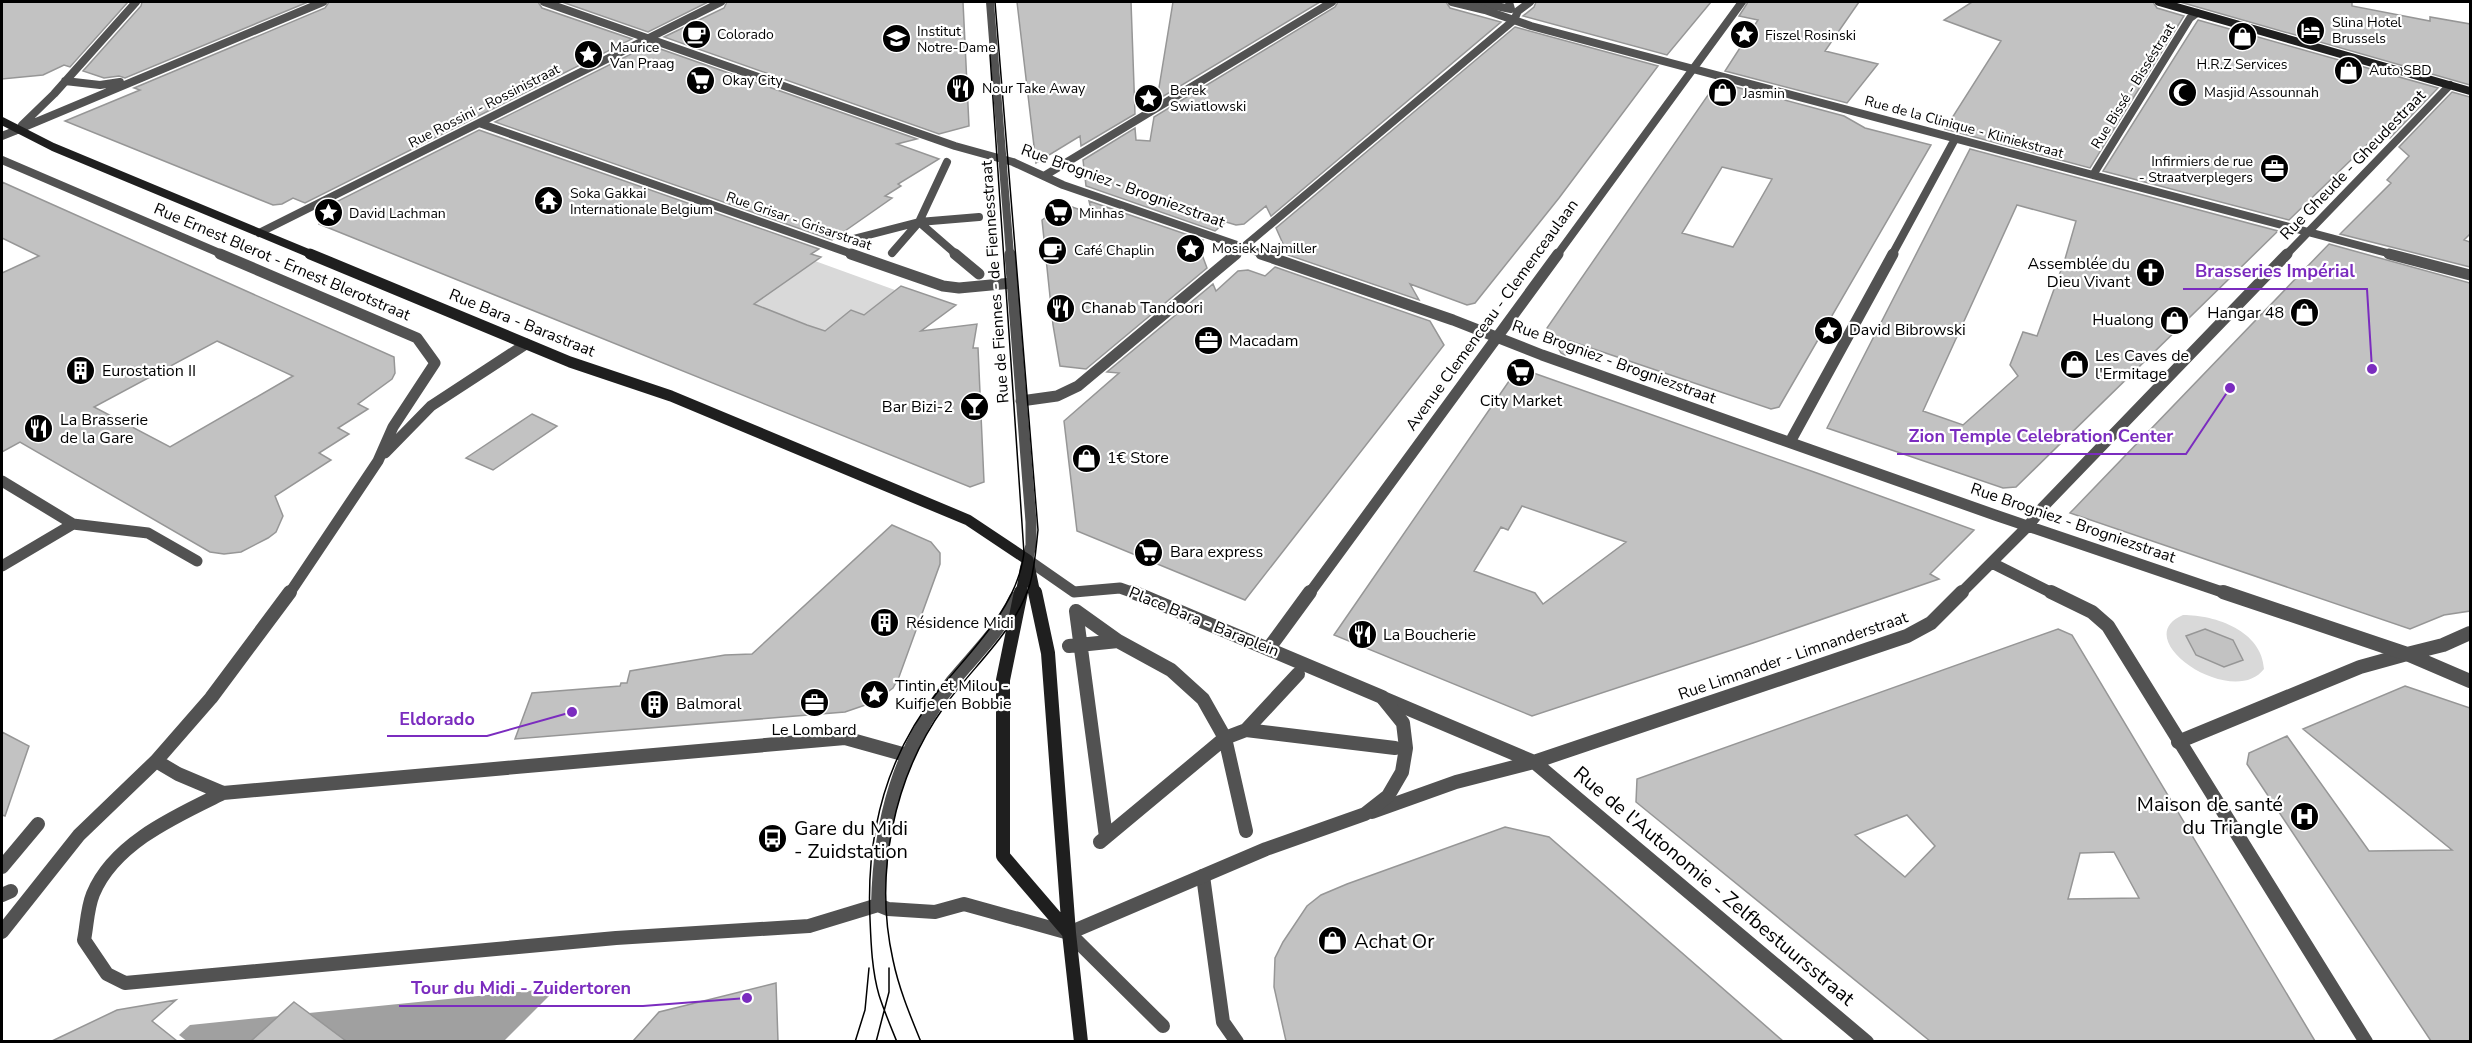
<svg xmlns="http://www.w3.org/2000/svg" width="2472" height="1043" font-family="'Nunito Sans',sans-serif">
  <rect width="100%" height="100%" fill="#fff"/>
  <path fill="#d9d9d9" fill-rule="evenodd" d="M815 261 895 290 864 315 851 310 824 331 807 325 723 387 754 304Z
    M2183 615C2216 615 2262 631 2264 669 2233 710 2126 639 2183 615ZM2205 629 2233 640 2243 660 2224 667 2196 655 2186 636Z"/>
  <path fill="#a0a0a0" d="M557 988 504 1041 188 1042 179 1035 190 1025Z"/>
  <path fill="#c2c2c2" stroke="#969696" stroke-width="1.5" fill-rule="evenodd" d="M2 2H128L70 67 64 65 43 75 2 79Z
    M142 2H308L125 78 119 76 104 78 83 71 141 6Z
    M329 2H538L542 8 632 39 305 203 293 198 282 204 273 205 65 121 140 90 134 88 325 8Z
    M562 2H708L648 32Z
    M727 2H963L969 126 939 134 664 37 724 8Z
    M1017 2H1131L1135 114 1081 146 1080 136 1036 163Z
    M1173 2H1320L1157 100Z
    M1338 2H1446L1450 8 1501 22 1271 216 1266 206 1244 224 1236 225 1226 222 1215 231 1086 186 1083 160 1135 128 1136 140 1150 141 1154 117 1335 7Z
    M1536 2H1711L1667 55 1523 16 1534 7Z
    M1748 2H1859L1825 51 1878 64 1847 103 1725 71 1758 20 1739 16Z
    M1972 2H2153L2157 8 2184 16 2090 168 1945 129 2001 41 1944 20Z
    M2180 2H2352V6L2430 21V17L2470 24V85Z
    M2198 20 2438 88 2390 138 2382 130 2289 220 2103 171Z
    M1515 27 1658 66 1559 198 1475 303 1467 305 1410 284 1419 300 1288 255 1276 228Z
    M649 45 917 139 897 144 939 159 898 184 901 186 885 196 892 198 832 240 495 122Z
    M1717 82 1844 116 1865 128 1931 145 1779 407 1771 409 1570 341 1565 355 1561 353 1547 328ZM1722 167 1772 179 1733 247 1682 233Z
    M2452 92 2470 97V234L2464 240 2470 242V267L2340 234 2391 183 2387 180 2409 156 2399 147Z
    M479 130 819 249 811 254 821 257 754 304 807 325 825 331 851 310 864 315 901 286 956 305 921 331 977 324 973 348H978L984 482 970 487 319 224 325 210 322 209Z
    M1970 149 2278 231 2016 487 2003 488 1827 428ZM2017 205 2076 221 2065 259 2037 336 2023 332 2010 365 2018 376 1963 425 1923 411Z
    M2 182 394 357 395 373 392 379 358 404 368 409 338 428 349 434 319 453 331 460 275 496 283 516 276 532 268 538 241 552 224 554 210 552 20 442 2 452V273L39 256 2 238ZM217 341 293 376 170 447 94 407Z
    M1089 201 1203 240 1198 244 1207 268 1086 369 1060 366 1053 325 1042 220 1064 204 1092 214Z
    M2329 244 2470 283V611L2444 615 2410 629 2070 513Z
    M1275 267 1430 321 1444 345 1245 600 1077 531 1064 421 1119 373 1107 372 1213 284 1216 291 1238 271 1248 270 1265 276Z
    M1525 370 1814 472 1974 530 1930 574 1939 579 1753 643 1532 716 1334 635 1516 371ZM1522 506 1626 542 1543 604 1535 593 1474 571 1501 527 1508 530Z
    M532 414 557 426 493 470 466 458Z
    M892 525 931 542 940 553V564L899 677 893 688 874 702 845 712 515 739 532 693 620 686 621 683H627L630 671 725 655 752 654Z
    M2058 629 2072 635 2315 1041H1930L1636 802 1637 779ZM1907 815 1935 846 1905 877 1855 835ZM2114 852 2139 898 2068 899 2080 853Z
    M2205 629 2233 640 2243 660 2224 667 2196 655 2186 636Z
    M2405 686 2470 708V1041H2431L2247 764 2249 753 2287 736 2369 851 2452 850 2303 729Z
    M2 732 29 746 5 816 2 815Z
    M1505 827 1549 837 1783 1041H1286L1274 987 1275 958 1283 942 1307 906 1321 895 1347 884Z
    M776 983 778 1041H633L659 1012Z
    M176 1000 152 1021 177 1041H52L117 1010Z
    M294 1002 346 1041H251Z"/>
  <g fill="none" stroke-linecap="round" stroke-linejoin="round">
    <path stroke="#525252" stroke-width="8" d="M1476 2 1511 9 1509 2
      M919 222 947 162
      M853 239 919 222 957 255
      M892 253 919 222 979 217"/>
    <path stroke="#525252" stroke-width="11" d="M955 254 979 274
      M2 481 73 524 2 566
      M73 524 148 533 197 561"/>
    <path stroke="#525252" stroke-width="14" d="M1076 611 1118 641 1171 670 1203 699 1225 738 1246 831
      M1076 611 1106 837
      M1069 646 1118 641
      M1246 730 1395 748
      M2178 742 2360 667 2407 654
      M1100 842 1225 738 1246 730 1298 674
      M2 867 38 824
      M2 895 11 891"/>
    <path stroke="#525252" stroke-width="8" d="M544 2 955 146 1013 162 1063 185 1266 255
      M990 2 1010 255
      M1452 2 1485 10 1531 26 2395 255
      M65 81 100 85 120 82
      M479 123 855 255
      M22 125 54 94 136 2
      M17 130 323 2
      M2 160 224 255
      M2093 175 2190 18 2197 13
      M1044 176 1332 2
      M259 233 721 2
      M1234 255 1514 20 1518 11 1530 2
      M1892 255 1955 139
      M2286 255 2450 85"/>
    <path stroke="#525252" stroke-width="11" d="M220 254 417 338 435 363 393 427 378 461 289 594
      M851 254 943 286 959 288 1012 283
      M1010 254 1031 522V545L1025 570
      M1261 254 1453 320 1542 355 1995 515 2228 594
      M2389 254 2470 275
      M1021 401 1057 396 1078 386 1236 254
      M1790 442 1893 254
      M385 453 431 406 526 344
      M1992 563 2054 594
      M1960 594 2029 525 2043 507 2287 254"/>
    <path stroke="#525252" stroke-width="14" d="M2051 592 2092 612 2108 626 2366 1042
      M2223 592 2407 654 2470 681
      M2407 654 2443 645 2470 633
      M1383 698 1534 762 1867 1042
      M156 761 178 774 223 793
      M1372 812 1456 782 1534 762 1907 636 1931 623 1962 592
      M1203 876 1223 1022 1237 1042
      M878 905 809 926 616 938 125 983 107 974 84 940C87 925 87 909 93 894 114 843 176 816 223 793L845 738 906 755
      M878 905C880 819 899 750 952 682 975 654 1000 631 1016 598
      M878 905 888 909 935 912 964 904 1069 933 1163 1026
      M2 932 79 835 156 761 211 698 290 592"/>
    <path stroke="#525252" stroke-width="8" d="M2 136 17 130
      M1557 255 1742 2"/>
    <path stroke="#525252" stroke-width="11" d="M1028 560 1074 592 1120 588 1137 594
      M1309 594 1558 254"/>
    <path stroke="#525252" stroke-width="14" d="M1269 648 1310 592
      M1069 933 1266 849 1365 814 1388 796 1402 772 1406 748 1403 723 1382 697 1133 592"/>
    <path stroke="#1f1f1f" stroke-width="8" d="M2159 2 2470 91
      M2 121 53 147 313 255"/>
    <path stroke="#1f1f1f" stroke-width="11" d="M310 254 570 362 671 396 968 520 1028 560
      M1028 560 1035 594
      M1021 594 1026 567"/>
    <path stroke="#1f1f1f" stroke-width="14" d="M1021 592 1003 680V856L1069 933
      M1035 592 1048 653 1069 933 1081 1042"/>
    <path stroke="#000" stroke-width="1.5" d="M855 1042 865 1010 869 968
      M876 1042 889 992V968
      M897 1042C891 1027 884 1011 879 995 872 971 871 944 870 919 866 834 885 757 939 690 972 649 1017 608 1024 553L990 55
      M921 1042C910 1015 899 989 893 960 874 875 893 778 944 707 972 667 1015 632 1030 584 1035 566 1036 548 1038 530L995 2"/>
  </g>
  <defs>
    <symbol id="hotel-disc" viewBox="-11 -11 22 22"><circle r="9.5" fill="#000" stroke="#fff"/><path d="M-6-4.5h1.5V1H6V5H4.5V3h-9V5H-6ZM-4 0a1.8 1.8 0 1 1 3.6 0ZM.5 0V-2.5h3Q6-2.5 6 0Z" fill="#fff"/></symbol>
    <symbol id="cafe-disc" viewBox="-11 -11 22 22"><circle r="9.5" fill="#000" stroke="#fff"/><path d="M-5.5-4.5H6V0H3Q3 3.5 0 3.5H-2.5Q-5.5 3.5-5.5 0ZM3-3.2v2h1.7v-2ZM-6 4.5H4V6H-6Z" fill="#fff"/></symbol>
    <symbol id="sight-disc" viewBox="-11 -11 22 22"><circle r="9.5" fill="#000" stroke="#fff"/><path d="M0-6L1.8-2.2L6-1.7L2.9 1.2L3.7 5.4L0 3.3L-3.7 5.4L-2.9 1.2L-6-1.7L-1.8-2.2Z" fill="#fff"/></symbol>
    <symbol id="shop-disc" viewBox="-11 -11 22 22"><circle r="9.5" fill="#000" stroke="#fff"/><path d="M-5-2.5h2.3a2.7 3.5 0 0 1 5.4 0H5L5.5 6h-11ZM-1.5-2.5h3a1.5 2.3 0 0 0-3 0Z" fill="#fff"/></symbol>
    <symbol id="school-disc" viewBox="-11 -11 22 22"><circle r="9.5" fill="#000" stroke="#fff"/><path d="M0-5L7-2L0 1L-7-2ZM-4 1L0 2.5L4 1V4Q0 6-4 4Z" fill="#fff"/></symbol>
    <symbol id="supermarket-disc" viewBox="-11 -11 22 22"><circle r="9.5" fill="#000" stroke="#fff"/><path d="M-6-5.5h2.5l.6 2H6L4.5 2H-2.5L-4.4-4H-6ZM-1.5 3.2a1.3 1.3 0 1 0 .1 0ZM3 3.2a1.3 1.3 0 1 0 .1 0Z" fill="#fff"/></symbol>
    <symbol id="restaurant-disc" viewBox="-11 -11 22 22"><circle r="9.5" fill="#000" stroke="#fff"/><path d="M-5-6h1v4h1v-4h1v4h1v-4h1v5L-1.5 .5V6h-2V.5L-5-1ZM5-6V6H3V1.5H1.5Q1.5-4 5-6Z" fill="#fff"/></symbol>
    <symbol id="mosque-disc" viewBox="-11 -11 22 22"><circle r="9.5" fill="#000" stroke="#fff"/><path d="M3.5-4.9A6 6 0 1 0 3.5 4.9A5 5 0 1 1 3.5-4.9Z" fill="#fff"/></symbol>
    <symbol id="office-disc" viewBox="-11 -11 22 22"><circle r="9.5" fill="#000" stroke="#fff"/><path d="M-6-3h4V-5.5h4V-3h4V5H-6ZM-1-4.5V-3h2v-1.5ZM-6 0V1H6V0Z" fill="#fff"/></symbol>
    <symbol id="temple-disc" viewBox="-11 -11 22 22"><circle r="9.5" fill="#000" stroke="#fff"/><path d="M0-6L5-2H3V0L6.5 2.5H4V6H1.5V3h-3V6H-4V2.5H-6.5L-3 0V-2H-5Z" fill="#fff"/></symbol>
    <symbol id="church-disc" viewBox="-11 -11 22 22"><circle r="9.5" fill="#000" stroke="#fff"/><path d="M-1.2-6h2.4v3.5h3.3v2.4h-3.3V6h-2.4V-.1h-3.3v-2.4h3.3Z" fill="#fff"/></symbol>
    <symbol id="building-disc" viewBox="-11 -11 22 22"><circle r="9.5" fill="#000" stroke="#fff"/><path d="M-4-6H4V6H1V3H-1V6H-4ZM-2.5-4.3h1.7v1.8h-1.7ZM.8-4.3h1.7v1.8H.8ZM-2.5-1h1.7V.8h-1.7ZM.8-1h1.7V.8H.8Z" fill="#fff"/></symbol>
    <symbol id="bar-disc" viewBox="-11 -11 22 22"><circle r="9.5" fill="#000" stroke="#fff"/><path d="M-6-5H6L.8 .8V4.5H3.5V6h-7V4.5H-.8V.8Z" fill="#fff"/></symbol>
    <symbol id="hospital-disc" viewBox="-11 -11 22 22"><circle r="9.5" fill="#000" stroke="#fff"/><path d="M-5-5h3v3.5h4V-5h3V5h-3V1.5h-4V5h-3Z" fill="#fff"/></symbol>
    <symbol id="bus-disc" viewBox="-11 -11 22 22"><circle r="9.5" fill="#000" stroke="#fff"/><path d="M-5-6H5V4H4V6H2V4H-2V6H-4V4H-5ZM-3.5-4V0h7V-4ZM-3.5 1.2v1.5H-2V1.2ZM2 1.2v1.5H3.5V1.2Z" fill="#fff"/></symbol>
  </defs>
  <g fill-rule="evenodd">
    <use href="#hotel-disc" x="2294" y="14" width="33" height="33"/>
    <use href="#cafe-disc" x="680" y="18" width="33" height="33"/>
    <use href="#sight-disc" x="1728" y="18" width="33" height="33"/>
    <use href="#shop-disc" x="2226" y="20" width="33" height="33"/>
    <use href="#school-disc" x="880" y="22" width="33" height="33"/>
    <use href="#sight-disc" x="572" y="38" width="33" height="33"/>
    <use href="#shop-disc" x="2332" y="54" width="33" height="33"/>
    <use href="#supermarket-disc" x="684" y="64" width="33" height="33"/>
    <use href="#restaurant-disc" x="944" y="72" width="33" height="33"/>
    <use href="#mosque-disc" x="2166" y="76" width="33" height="33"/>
    <use href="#shop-disc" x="1706" y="76" width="33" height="33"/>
    <use href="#sight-disc" x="1132" y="82" width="33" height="33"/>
    <use href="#office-disc" x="2258" y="152" width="33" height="33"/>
    <use href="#temple-disc" x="532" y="184" width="33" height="33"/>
    <use href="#sight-disc" x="312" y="196" width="33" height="33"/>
    <use href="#supermarket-disc" x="1042" y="196" width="33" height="33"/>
    <use href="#sight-disc" x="1174" y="232" width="33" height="33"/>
    <use href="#cafe-disc" x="1036" y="234" width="33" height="33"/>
    <use href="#church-disc" x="2134" y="256" width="33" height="33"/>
    <use href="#restaurant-disc" x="1044" y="292" width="33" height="33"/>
    <use href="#shop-disc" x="2288" y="296" width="33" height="33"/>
    <use href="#shop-disc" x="2158" y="304" width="33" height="33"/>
    <use href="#sight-disc" x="1812" y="314" width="33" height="33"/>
    <use href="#office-disc" x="1192" y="324" width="33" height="33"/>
    <use href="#shop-disc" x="2058" y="348" width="33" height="33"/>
    <use href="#building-disc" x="64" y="354" width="33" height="33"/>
    <use href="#supermarket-disc" x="1504" y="356" width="33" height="33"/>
    <use href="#bar-disc" x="958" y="390" width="33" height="33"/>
    <use href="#restaurant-disc" x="22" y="412" width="33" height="33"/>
    <use href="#shop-disc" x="1070" y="442" width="33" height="33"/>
    <use href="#supermarket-disc" x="1132" y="536" width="33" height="33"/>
    <use href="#building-disc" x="868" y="606" width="33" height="33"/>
    <use href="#restaurant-disc" x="1346" y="618" width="33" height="33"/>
    <use href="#sight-disc" x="858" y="678" width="33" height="33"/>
    <use href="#office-disc" x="798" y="686" width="33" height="33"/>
    <use href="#building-disc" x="638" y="688" width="33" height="33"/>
    <use href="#hospital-disc" x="2288" y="800" width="33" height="33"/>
    <use href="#bus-disc" x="756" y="822" width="33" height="33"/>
    <use href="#shop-disc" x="1316" y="924" width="33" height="33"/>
  </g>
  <g text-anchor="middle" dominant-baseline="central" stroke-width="4.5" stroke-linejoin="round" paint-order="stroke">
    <g font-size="14" fill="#000" stroke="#fff" text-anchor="start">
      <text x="2332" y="22">Slina Hotel<tspan x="2332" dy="16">Brussels</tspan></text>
      <text x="917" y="31">Institut<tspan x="917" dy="16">Notre-Dame</tspan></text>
      <text x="717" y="34">Colorado</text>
      <text x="1765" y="35">Fiszel Rosinski</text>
      <text x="610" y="47">Maurice<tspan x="610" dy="16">Van Praag</tspan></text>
      <text x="2242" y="64" text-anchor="middle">H.R.Z Services</text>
      <text x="2369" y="70">Auto SBD</text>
      <text x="722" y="80">Okay City</text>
      <text x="982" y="88">Nour Take Away</text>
      <text x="1170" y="90">Berek<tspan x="1170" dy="16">Swiatlowski</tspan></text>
      <text x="2204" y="92">Masjid Assounnah</text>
      <text x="1743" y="93">Jasmin</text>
      <text x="2253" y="161" text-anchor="end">Infirmiers de rue<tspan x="2253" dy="16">- Straatverplegers</tspan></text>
      <text x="570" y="193">Soka Gakkai<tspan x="570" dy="16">Internationale Belgium</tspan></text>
      <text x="349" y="213">David Lachman</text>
      <text x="1079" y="213">Minhas</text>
      <text x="1212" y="248">Mosiek Najmiller</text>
      <text x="1074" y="250">Café Chaplin</text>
    </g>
    <g font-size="14" fill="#000" stroke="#fff">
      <text transform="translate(2133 86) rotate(-58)">Rue Bissé - Bisséstraat</text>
      <text transform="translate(484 106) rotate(-27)">Rue Rossini - Rossinistraat</text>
      <text transform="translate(1964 127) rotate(15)">Rue de la Clinique - Kliniekstraat</text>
      <text transform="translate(799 221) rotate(19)">Rue Grisar - Grisarstraat</text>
    </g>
    <g font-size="16" fill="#000" stroke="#fff">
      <text transform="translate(2353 165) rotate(-46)">Rue Gheude - Gheudestraat</text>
      <text transform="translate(1123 186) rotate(20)">Rue Brogniez - Brogniezstraat</text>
      <text transform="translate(282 262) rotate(23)">Rue Ernest Blerot - Ernest Blerotstraat</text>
      <text transform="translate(995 282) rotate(-94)">Rue de Fiennes - de Fiennesstraat</text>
      <text transform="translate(1492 315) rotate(-54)">Avenue Clemenceau - Clemenceaulaan</text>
      <text transform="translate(522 323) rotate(22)">Rue Bara - Barastraat</text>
      <text transform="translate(1614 362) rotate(20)">Rue Brogniez - Brogniezstraat</text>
      <text transform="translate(2073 523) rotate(19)">Rue Brogniez - Brogniezstraat</text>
      <text transform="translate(1204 622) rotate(22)">Place Bara - Baraplein</text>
      <text transform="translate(1793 656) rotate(-19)">Rue Limnander - Limnanderstraat</text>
    </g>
    <g font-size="16" fill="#000" stroke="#fff" text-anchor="start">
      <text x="2130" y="264" text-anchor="end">Assemblée du<tspan x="2130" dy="18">Dieu Vivant</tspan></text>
      <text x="1081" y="308">Chanab Tandoori</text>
      <text x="2284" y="313" text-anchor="end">Hangar 48</text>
      <text x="2154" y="320" text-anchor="end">Hualong</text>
      <text x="1849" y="330">David Bibrowski</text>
      <text x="1229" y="341">Macadam</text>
      <text x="2095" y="356">Les Caves de<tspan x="2095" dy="18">l'Ermitage</tspan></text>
      <text x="102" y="371">Eurostation II</text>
      <text x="1521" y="401" text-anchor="middle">City Market</text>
      <text x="953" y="407" text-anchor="end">Bar Bizi-2</text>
      <text x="60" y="420">La Brasserie<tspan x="60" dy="18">de la Gare</tspan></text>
      <text x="1107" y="458">1€ Store</text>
      <text x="1170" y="552">Bara express</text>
      <text x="906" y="623">Résidence Midi</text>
      <text x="1383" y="635">La Boucherie</text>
      <text x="895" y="686">Tintin et Milou -<tspan x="895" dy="18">Kuifje en Bobbie</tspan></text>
      <text x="676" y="704">Balmoral</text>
      <text x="814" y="730" text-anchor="middle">Le Lombard</text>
    </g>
    <g font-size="20" fill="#000" stroke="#fff" text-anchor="start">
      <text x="2283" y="804" text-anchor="end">Maison de santé<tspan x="2283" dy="23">du Triangle</tspan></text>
      <text x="794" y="828">Gare du Midi<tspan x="794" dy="23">- Zuidstation</tspan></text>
      <text x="1354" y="941">Achat Or</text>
    </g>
    <g font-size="20" fill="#000" stroke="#fff">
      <text transform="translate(1714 886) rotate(40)">Rue de l'Autonomie - Zelfbestuursstraat</text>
    </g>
  </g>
  <path fill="none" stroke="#7b2cbf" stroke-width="2" d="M2372 369L2367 289H2183M2230 388L2186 454H1897M572 712L487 736H387M747 998L643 1006H399"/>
  <g fill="#7b2cbf" stroke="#fff" stroke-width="2">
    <circle cx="2372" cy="369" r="6"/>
    <circle cx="2230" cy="388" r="6"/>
    <circle cx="572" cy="712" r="6"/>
    <circle cx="747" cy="998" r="6"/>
  </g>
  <g font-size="18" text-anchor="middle" font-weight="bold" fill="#7b2cbf" stroke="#fff" stroke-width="4.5" stroke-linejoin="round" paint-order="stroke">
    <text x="2275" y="277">Brasseries Impérial</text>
    <text x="2041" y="442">Zion Temple Celebration Center</text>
    <text x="437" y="725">Eldorado</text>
    <text x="521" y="994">Tour du Midi - Zuidertoren</text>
  </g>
  <rect width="2472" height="1043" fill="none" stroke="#000000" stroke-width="6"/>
</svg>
